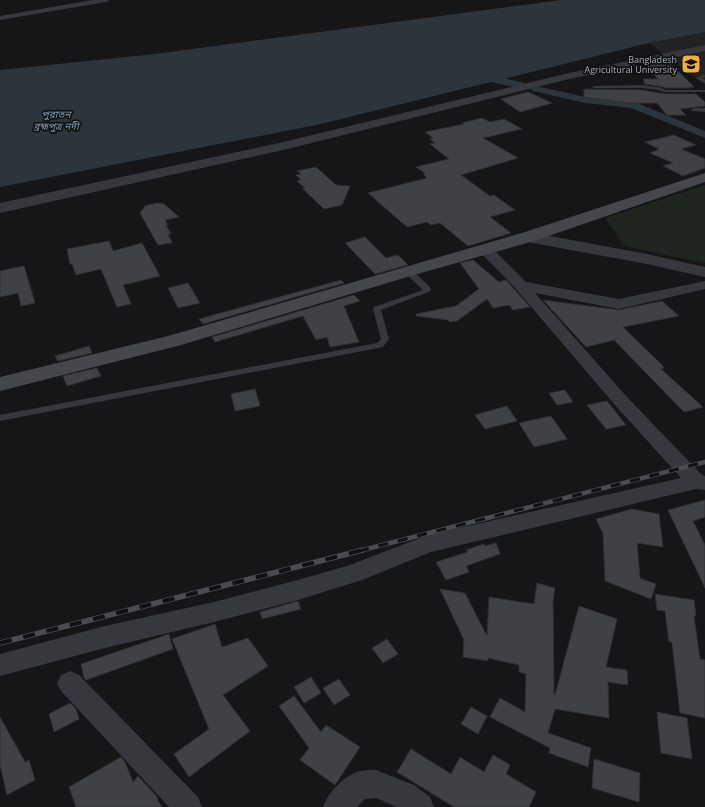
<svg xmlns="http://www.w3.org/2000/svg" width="705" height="807" font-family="'Open Sans','Noto Sans Bengali',sans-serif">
  <rect width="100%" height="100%" fill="#161618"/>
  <path fill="#222225" d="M705 32V85L649 43Z"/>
  <path fill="#1e261f" d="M705 185V263L624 246 605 218Z"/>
  <path fill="#2c353c" d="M561 0H705V32L649 43 321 124 0 187V70L155 54Z"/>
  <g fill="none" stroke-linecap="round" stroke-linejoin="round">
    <path fill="#2c353c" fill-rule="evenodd" d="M471 70 524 83 526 85 521 88 495 83 468 75 466 73 468 71Z
      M536 86 585 97 637 103 705 131V138L631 108 585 103 533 91 531 89 533 87Z"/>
  </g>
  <path fill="#404145" stroke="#303034" d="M649 64H671L694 87H689L691 88H666L659 86 645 84 643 81H645L643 79H658L646 65Z
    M584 89 642 90 665 94H696L705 102V106L680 109 686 115H667L657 103H628L584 97Z
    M528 92 552 103 520 112 501 99Z
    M482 118 490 122 504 119 522 129 483 138 518 158 461 175 490 196 494 195 515 210 490 217 511 233 468 246 440 223 431 225 427 222 407 227 368 193 427 178 423 174H426L416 167 449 159 430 144 435 143 430 139 433 138 425 132 464 124 462 123Z
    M674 135 696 145 681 149 705 159V168L683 176 663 166 673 163 650 153 659 149 645 142Z
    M316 167 336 185 350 186 342 205 324 209 302 188H305L297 181 301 180 296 175 301 174 297 171Z
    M156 203 164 204 179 217 165 220 168 225H166L171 234H168L172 243 158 245 140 213 145 206Z
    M365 237 386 258 398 255 408 265 375 274 345 243Z
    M109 241 113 251 142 243 160 276 123 285 131 304 117 307 101 269 76 275 72 264H70L67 249Z
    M473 260 499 282 506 280 530 307 513 310 509 305 493 308 487 299 457 321 450 322 448 320 416 316V314L456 306 479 289 460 263Z
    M24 266 35 303 21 306 18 293 0 297V271Z
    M341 280 344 283 203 324 199 319Z
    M188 283 200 303 178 308 168 288Z
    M354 295 360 301 344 306 359 342 330 347 327 337 316 340 303 316 215 342 212 337Z
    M543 300 619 310 662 301 679 316 623 327 663 366H662L664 368 661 369 703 407 684 412 614 340 586 347Z
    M89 346 92 353 58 361 55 356Z
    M97 368 101 376 67 386 63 376Z
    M255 389 260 406 235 411 231 394Z
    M565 390 573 402 557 405 549 393Z
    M607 401 626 425 606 429 587 405Z
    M507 406 517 421 485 429 475 415Z
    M551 416 567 439 534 447 519 423Z
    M705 500V517L693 521 705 545V588L668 510Z
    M632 509 659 514 663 547 637 543 640 578 656 584 651 599 605 581 603 533 596 519Z
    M496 543 500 554 466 566 469 572 446 580 436 562 468 552 466 550 484 544 485 546Z
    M537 583 555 588 553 600 554 694 555 695 579 606 617 619 606 667 627 670 628 685 608 682 609 718 555 709 548 733 591 748 588 767 549 753 550 748 490 717 500 698 525 712 526 674 519 672V665L488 658V661L463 657 464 640 440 589 465 593 487 636 489 597 534 604Z
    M655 594 694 600 696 616H694L700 659 705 660V718L680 713 672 642H669L665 611 657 610Z
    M298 601 301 609 262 619 260 612Z
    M215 624 222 647 248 638 268 666 223 695 250 731 189 777 174 754 209 729 172 639Z
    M169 634 173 649 86 680 84 678 81 664Z
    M387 639 398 654 383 663 372 648Z
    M311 677 321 693 304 703 294 687Z
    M339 679 350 695 334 705 323 688Z
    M294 696 321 732 326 725 360 747 335 785 300 760 309 748 279 706Z
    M70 703 76 709 79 719 54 732 49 714Z
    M471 707 487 716 478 734 461 724Z
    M657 712 687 718 692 759 661 753Z
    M0 717 25 762 29 760 35 780 7 795 0 765Z
    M411 749 451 774 460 757 484 772 493 755 510 765 506 774 536 792 529 807H454L397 772Z
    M121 757 125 762 133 782 138 776 158 798 157 799 162 807H76L69 787Z
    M594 759 640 773 639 802 592 788Z"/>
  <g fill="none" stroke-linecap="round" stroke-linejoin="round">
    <path fill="#37383d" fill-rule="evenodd" d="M705 75V77L702 78 705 80V83L696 78Z
      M642 85 659 87 666 90H705V92H665L658 90 642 88H594L592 87 594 86Z
      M694 108H705V112L692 111 691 110Z
      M405 269H411L430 287 431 291 381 310 389 339 383 347 0 421V415L377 343 381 339 373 309 374 307 423 290 405 273Z"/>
    <path fill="#37383d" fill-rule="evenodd" d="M93 0H110L106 2 0 20V16Z
      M486 246 491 247 526 282 619 299 705 281V289L619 309 535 293 627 397 702 475 705 476V490L696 489 431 552 362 580 298 600 214 622 105 648 0 676V654L105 626 214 602 298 580 350 565 428 535 681 478 615 405 516 289 481 253 479 250 481 247Z
      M70 671 79 675 198 797 202 807H169L61 691 57 683 61 675Z
      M376 770 414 785 430 797 434 807H397L376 798 365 799 357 807H323C328 793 343 777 357 772 363 770 370 770 376 770Z"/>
    <path fill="#37383d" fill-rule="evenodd" d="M705 45V51L569 79 279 151 0 213V203L279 143 569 73Z
      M528 232 647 254 705 267V277L647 264 522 241 520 237 522 233Z"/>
    <path fill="#45474d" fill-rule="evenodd" d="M705 173V182L534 241 414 275 181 345 0 391V377L168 336 522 233Z"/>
    <defs>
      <path id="rail-far1" d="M359 551 705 462"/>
      <path id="rail" d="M0 643 363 550"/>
    </defs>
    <use href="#rail-far1" stroke="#4a4c52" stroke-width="4.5"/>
    <use href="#rail" stroke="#4a4c52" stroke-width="5.5"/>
    <use href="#rail-far1" stroke="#111113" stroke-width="3" stroke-dasharray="10" stroke-linecap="butt"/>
    <use href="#rail" stroke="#111113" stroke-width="4" stroke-dasharray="12" stroke-linecap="butt"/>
  </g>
  <defs>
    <symbol id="university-square" viewBox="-11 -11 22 22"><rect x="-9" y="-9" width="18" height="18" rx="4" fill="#f2b134" stroke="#111113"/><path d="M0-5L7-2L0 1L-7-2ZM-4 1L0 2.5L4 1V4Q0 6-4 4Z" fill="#111"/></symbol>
  </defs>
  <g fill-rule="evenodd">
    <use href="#university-square" x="680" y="53" width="22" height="22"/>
  </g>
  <g text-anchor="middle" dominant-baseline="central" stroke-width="3.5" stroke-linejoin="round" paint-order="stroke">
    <g font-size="9" fill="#a8adb8" stroke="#111113" text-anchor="end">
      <text x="677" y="59">Bangladesh<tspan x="677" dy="10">Agricultural University</tspan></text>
    </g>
    <g font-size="10" font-style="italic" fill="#7f9bb3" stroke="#111113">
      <text x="56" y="114">পুরাতন<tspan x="56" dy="12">ব্রহ্মপুত্র নদী</tspan></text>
    </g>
  </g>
</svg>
